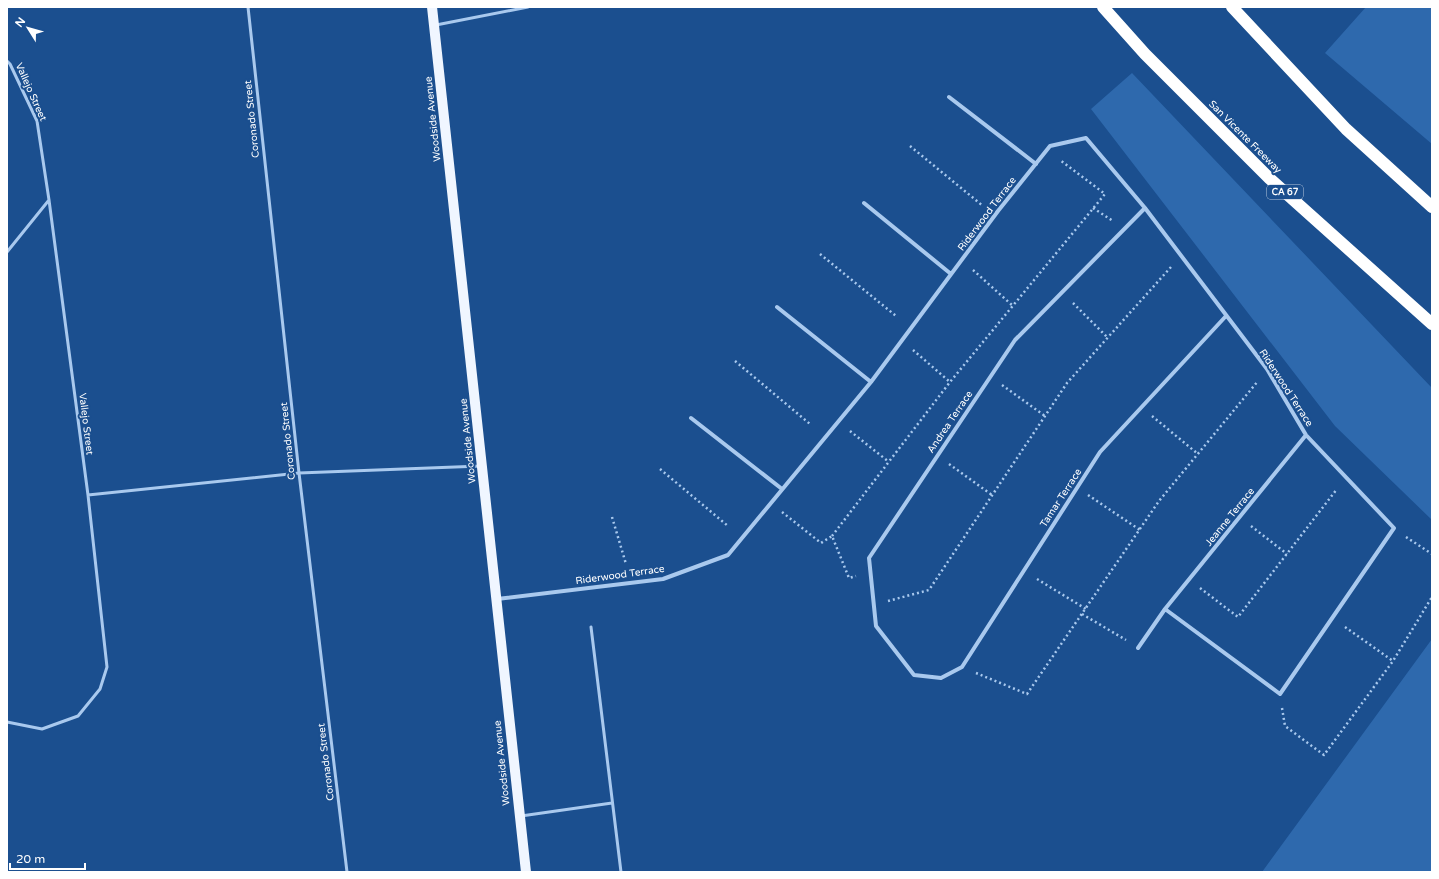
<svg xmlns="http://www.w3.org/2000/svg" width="1439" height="879" font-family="'Varela Round',sans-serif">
  <rect width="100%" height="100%" fill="#1b4f8f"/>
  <path fill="#2e69ad" d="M1366 7H1432V144L1325 53Z
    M1132 73 1432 388V520L1335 426 1091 109Z
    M1432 639V872H1262Z"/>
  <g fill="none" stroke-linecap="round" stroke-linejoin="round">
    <path stroke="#a9c9ee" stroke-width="2.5" stroke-dasharray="2 3" stroke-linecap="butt" d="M910 146 983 206
      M1093 208 1113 221
      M820 254 896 316
      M973 270 1013 306
      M1073 303 1108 338
      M913 350 950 382
      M735 361 810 424
      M1002 385 1045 416
      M1152 416 1198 454
      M850 431 889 462
      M949 464 992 495
      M660 469 728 526
      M1088 495 1140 530
      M782 512 821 543 832 536 849 578 856 576
      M612 517 626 564
      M1251 526 1287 554
      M832 536 950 382 1105 194 1060 160
      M1406 537 1432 554
      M1037 579 1086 609
      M1200 588 1238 617 1337 489
      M888 601 929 590 1067 383 1171 267
      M1082 614 1126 640
      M1345 627 1393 661
      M976 673 1027 694 1159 501 1258 381
      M1282 708 1285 726 1324 755 1393 661 1432 597"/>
    <path stroke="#a9c9ee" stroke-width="3" d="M248 7 299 473 347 872
      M436 25 528 7
      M7 61 10 64 37 121 49 200 88 495 107 667 100 689 78 716 42 729 7 722
      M7 252 49 200
      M88 495 299 473 481 466
      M591 627 621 872
      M521 816 612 803"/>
    <path stroke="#a9c9ee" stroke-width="4" d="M949 97 1036 164
      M864 203 951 274
      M1145 208 1015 340 869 558 876 626 914 675 941 678 962 667 1100 452 1226 316
      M777 307 871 382
      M691 418 782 489
      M497 599 663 579 728 555 871 382 998 211 1050 146 1086 138 1145 208 1267 369 1306 435 1394 528 1280 694 1165 609 1306 435
      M1138 648 1165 609"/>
    <path stroke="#f0f6ff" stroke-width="10" d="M432 7 526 872"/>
    <path stroke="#fff" stroke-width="12" d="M1103 7 1145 54 1269 178 1432 324
      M1232 7 1346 129 1432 207"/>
  </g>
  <g text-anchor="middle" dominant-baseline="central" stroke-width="4" stroke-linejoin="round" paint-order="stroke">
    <rect fill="#1b4f8f" stroke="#bbcadd" stroke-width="1" x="1267" y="185" width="36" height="14" rx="3"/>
    <g font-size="9" font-weight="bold" fill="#fff">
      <text x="1285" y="192">CA 67</text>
    </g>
    <g font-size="10" fill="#fff" stroke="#1b4f8f">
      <text transform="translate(31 92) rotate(66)">Vallejo Street</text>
      <text transform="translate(252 119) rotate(-96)">Coronado Street</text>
      <text transform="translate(433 119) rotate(-96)">Woodside Avenue</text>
      <text transform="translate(1245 137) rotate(45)">San Vicente Freeway</text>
      <text transform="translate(987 214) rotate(-53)">Riderwood Terrace</text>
      <text transform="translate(1286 388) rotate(57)">Riderwood Terrace</text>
      <text transform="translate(950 422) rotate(-56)">Andrea Terrace</text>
      <text transform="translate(86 424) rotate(83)">Vallejo Street</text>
      <text transform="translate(288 441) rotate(-96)">Coronado Street</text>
      <text transform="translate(468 441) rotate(-96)">Woodside Avenue</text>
      <text transform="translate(1061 498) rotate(-57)">Tamar Terrace</text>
      <text transform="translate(1230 517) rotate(-51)">Jeanne Terrace</text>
      <text transform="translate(620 575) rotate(-8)">Riderwood Terrace</text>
      <text transform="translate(326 762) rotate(-97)">Coronado Street</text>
      <text transform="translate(502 763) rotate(-96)">Woodside Avenue</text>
    </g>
  </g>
  <rect width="1439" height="879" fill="none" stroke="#ffffff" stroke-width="16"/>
  <g transform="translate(28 28) rotate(307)" stroke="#1b4f8f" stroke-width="3" paint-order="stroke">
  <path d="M0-3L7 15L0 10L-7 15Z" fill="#ffffff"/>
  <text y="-6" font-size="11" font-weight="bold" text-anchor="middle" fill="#ffffff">N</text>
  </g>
  <path d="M10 863v6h75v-6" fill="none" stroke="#ffffff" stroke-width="2"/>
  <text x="16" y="863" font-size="12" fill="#ffffff" stroke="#1b4f8f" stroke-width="3" paint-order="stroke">20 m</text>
</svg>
